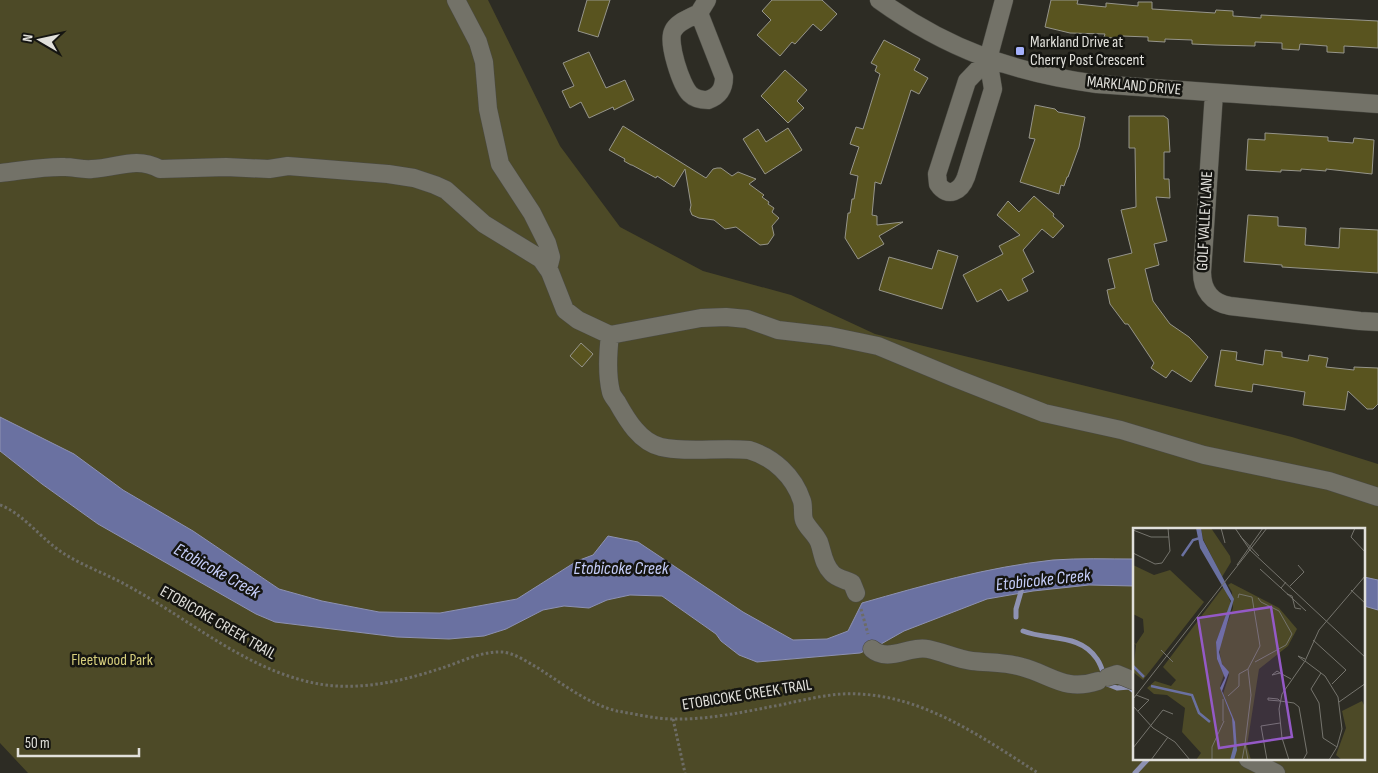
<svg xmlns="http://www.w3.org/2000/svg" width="1378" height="773" font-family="'Sofia Sans Condensed',sans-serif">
  <rect width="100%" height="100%" fill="#2d2c24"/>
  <path fill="#4d4a27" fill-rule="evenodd" d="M0 0H488L560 146 620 227 703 271 791 295 875 334 1292 437 1378 464V773H28L0 743V451L42 484 98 524 256 614 275 622 397 637 449 639 484 636 506 629 543 610 564 606 589 608 607 600 630 595 662 596 716 634 721 641 757 662 859 653 848 631 827 639 793 640 743 612 638 542 577 561 517 599 440 613 379 612 322 601 279 589 193 531 0 417ZM1134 529H1364V759H1134Z"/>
  <path fill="#6a71a1" stroke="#8e92b2" d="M0 417 74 454 123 490 193 531 279 589 322 601 379 612 440 613 517 599 577 561 593 555 608 536 638 542 743 612 793 640 827 639 848 631 862 603C925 585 988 567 1053 560 1080 558 1108 559 1134 559V586L1089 585 1033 591 987 599 904 631 881 644 860 653 757 662 739 655 721 641 716 634 662 596 630 595 607 600 589 608 564 606 543 610 506 629 484 636 449 639 397 637 275 622 256 614 98 524 42 484 0 451Z
    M1364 577 1378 580V610L1364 606Z"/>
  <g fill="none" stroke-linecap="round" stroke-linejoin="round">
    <path stroke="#8e92b2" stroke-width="5" d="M1016 617V609L1022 588
      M1023 631C1048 641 1080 633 1097 659 1102 666 1104 676 1107 684L1117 688 1129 687 1134 691
      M1135 773 1148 759"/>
  </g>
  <path fill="#59541f" stroke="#96958b" d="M587 0H610L598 37 578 31Z
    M772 0H822L837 14 821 31 813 24 795 44 792 42 780 56 757 35 771 20 762 11Z
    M1051 0H1078L1077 4 1106 7V3L1138 6V2H1152V9L1215 13 1216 10 1233 11V16L1261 18V15L1378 21V48L1344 46V53L1327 52V46L1300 44 1299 50 1282 49V43L1255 42V46L1215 45 1192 44V40L1165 39V42L1148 41V37L1122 36V39L1104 37 1105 34 1070 33 1045 27Z
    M884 40 920 59 914 70 928 78 919 94 911 90 881 184 875 182 872 215 877 216V225L903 222 879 236 884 244 858 259 845 238 848 213H850L852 199H854L858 176 850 174 859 147 850 144 856 127 863 129 880 74 875 71 877 66 871 63Z
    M589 52 606 88 625 80 634 100 614 110 613 107 589 118 581 102 570 108 562 91 574 86 563 63Z
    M785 70 807 90 797 101 804 108 788 123 761 96Z
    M1035 105 1055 109 1058 112 1085 117 1079 147 1068 177H1067L1064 186 1061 185 1059 194 1020 182 1035 139 1029 138Z
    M1129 116H1164L1168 119 1170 152H1164V179H1169L1170 198 1156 197 1167 241 1154 244 1159 265 1145 269 1153 301 1170 324 1189 337 1208 357 1191 382 1172 370 1166 378 1151 368 1154 363 1128 324H1125L1110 304 1107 290 1115 288 1108 259 1132 253 1121 210 1136 207 1135 148H1129Z
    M623 126 706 178 713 169 717 168H721L732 176 738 172 756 179 749 184 764 195 762 197 769 202 768 204 774 208 772 212 779 218 772 226 774 235 768 244 760 245 736 227 725 229 714 220 699 218 692 215 690 210 691 205 685 169 674 187 657 176 656 178 632 165H631L624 161 625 159 609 150Z
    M788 128 802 150 765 174 743 139 758 129 766 142Z
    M1265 133 1328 137V141L1353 143 1354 138 1374 140 1372 174 1326 169V171L1301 169V171L1281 170V172L1246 170 1248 139 1265 140Z
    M1034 196 1054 214 1053 216 1064 226 1053 238 1042 229 1023 250 1034 272 1022 279 1028 291 1008 301 1001 289 977 302 963 275 1003 254 999 246 1020 235 997 215 1008 201 1019 212Z
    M1248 215 1278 217V226L1306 228 1305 245 1339 248 1340 228 1378 230V273L1282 267V265L1244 262Z
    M938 250 958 256 942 309 879 290 889 257 932 269Z
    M581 343 593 354 582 367 570 356Z
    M1221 350 1237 352 1236 360 1263 365 1265 350 1282 352V357L1308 361 1309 355 1328 358 1326 367 1354 370V367L1378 368V404L1373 409H1367L1348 391 1345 410 1303 405 1305 392 1253 384 1252 392 1215 386Z"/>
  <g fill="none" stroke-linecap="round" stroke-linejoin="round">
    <defs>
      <path id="minor" d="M456 0 478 42 484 62 488 109 500 164 532 213 547 243 551 257 548 269
        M879 0C947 49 1014 73 1097 84L1378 104
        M699 13C690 18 677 22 673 31 667 42 681 85 690 94 695 99 701 100 708 100 719 96 724 89 724 77L699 13 707 0
        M988 59 993 89 966 177C961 191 948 199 938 184L937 174 967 81Z
        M988 59 1004 0
        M1214 93 1202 272C1202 290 1212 303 1230 306L1360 321 1378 322
        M0 173C21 171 44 166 65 167 74 167 83 170 92 169 118 168 135 156 160 169L226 167 269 169 288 166 388 174 414 178 435 185 446 190 484 224 541 259 550 272 565 310 578 320 610 335 701 318 726 317 747 319 778 330 830 336 878 346 955 378 1044 413 1121 430 1204 455 1329 481 1378 497
        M610 335C608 352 607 376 611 392 612 396 615 399 617 402 627 420 640 442 661 447 686 453 721 447 749 450 773 457 794 476 802 501 804 507 802 514 804 520 807 528 815 533 819 542 823 553 823 564 832 573 836 578 846 580 852 583L856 593
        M872 649C888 663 910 645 928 649 943 652 957 659 972 661 989 663 1005 662 1022 667 1052 675 1065 692 1098 681
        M1108 677 1117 674 1134 681
        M1248 759 1276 773"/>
    </defs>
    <use href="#minor" stroke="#4a4a43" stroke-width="19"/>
    <path stroke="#6d6c65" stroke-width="3" stroke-dasharray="2.5 2.5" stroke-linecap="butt" d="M0 505C24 514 41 539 63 553 83 566 107 574 128 586 191 620 247 671 319 684 360 691 403 681 442 668 461 662 481 651 502 652 515 653 527 662 538 668 563 684 588 704 617 711 635 714 656 719 673 719 703 720 740 713 769 707 799 702 828 692 859 694 926 697 983 738 1038 773
      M861 609 868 634
      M673 719 685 773"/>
    <use href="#minor" stroke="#737268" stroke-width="18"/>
  </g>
  <rect fill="#a5b1fc" stroke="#151511" stroke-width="2" x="1015" y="46" width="10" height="10" rx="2.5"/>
  <g text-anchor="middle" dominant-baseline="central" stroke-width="5" stroke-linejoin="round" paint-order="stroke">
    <g font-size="16" fill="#e1e0db" stroke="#151511" text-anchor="start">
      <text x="1030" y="42">Markland Drive at<tspan x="1030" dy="18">Cherry Post Crescent</tspan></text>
    </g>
    <g font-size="16" fill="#e1e0db" stroke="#151511">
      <text transform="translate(1134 86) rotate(5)">MARKLAND DRIVE</text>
      <text transform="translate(1205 221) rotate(-87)">GOLF VALLEY LANE</text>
      <text transform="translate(218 623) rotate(30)">ETOBICOKE CREEK TRAIL</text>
      <text transform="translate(747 695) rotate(-9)">ETOBICOKE CREEK TRAIL</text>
    </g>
    <g font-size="16" fill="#d7cf7d" stroke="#151511">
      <text x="112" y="660">Fleetwood Park</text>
    </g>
    <g font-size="18" font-style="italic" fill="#c5cdf9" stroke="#151511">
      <text x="621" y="568">Etobicoke Creek</text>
      <text transform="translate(217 571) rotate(29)">Etobicoke Creek</text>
      <text transform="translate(1043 580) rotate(-6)">Etobicoke Creek</text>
    </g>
  </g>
  <g transform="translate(1133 528)">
    <rect width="232" height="232" fill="#2d2c24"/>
    <path d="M68 0H78L97 28 98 34 89 49 70 11ZM0 37 21 47 37 42 71 74 10 152 0 144 3 117 0 114 3 116 11 104 10 91 0 86ZM98 55 146 80 164 101 155 118 126 141 114 218 118 232H63L68 225 49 204 52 180 34 167 21 166 14 160 22 153 38 158 43 152 30 139 91 58 98 75 83 114 84 131 91 147 87 158 90 166 96 147 88 134 86 118 100 80 99 64 95 57ZM229 173 232 179V232H209L203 227 213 200 209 183Z" fill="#4d4a27"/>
    <path d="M63 0H68L70 12 101 71 86 124 89 136 96 144 89 163 102 194 104 222 101 232H97L101 217 99 190 87 160 92 150 84 131 83 114 98 73 67 20Z" fill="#6a71a1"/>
    <path fill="none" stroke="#6a71a1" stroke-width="2.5" d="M49 28 60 12 67 10M0 138 11 149M18 158 59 167 66 185 77 194"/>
    <path fill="none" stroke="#75746d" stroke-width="1" d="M88 0 92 15M102 0 117 22 233 130M222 0 218 9 233 25M0 2 18 9H36M107 8 126 28M0 25 22 36 29 35 37 23 35 0M104 37 130 0M127 41 148 60 153 54M157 58 171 44 165 37M148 60 173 83M218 62 233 76M154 66 159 68 162 80 168 81M105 70 106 66 119 69 127 118 115 141 118 167 112 216M180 112 213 142 199 156M28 122 40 134M171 133 165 128 172 131M172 133 192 148 205 169 209 201 204 219 196 232M122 134 153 117 159 106 146 83 128 74 125 70M147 145 144 143 139 147 147 145 158 151M188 145 178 161 186 175 190 210 204 219M3 167 16 172 5 183M95 168 106 158V146L115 141M135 170 145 171 147 173 135 172ZM0 171 134 0M90 171V193M147 173 161 175 166 179 174 225 170 232M206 174 233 155M0 178 20 200 42 214 57 232M0 220 30 182 40 186M18 232 35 209M79 232V219L91 193M109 232 112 216 115 232M134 232 128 198 147 195M156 232 149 210 146 181 149 166 172 133 186 102 233 47"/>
    <path fill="#9459c6" fill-opacity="0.15" stroke="#9459c6" stroke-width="2.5" d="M138 79 159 209 86 220 65 90Z"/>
    <rect width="232" height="232" fill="none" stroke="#e1e0db" stroke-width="2.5"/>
  </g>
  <g transform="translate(40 40) rotate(279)" stroke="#151511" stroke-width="4" paint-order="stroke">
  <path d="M0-4L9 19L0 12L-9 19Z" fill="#e1e0db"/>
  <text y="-8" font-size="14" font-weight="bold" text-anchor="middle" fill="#e1e0db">N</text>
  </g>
  <path d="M18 748v8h121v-8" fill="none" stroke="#e1e0db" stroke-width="2.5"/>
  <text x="25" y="748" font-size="15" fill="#e1e0db" stroke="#151511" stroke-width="4" paint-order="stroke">50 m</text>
</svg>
